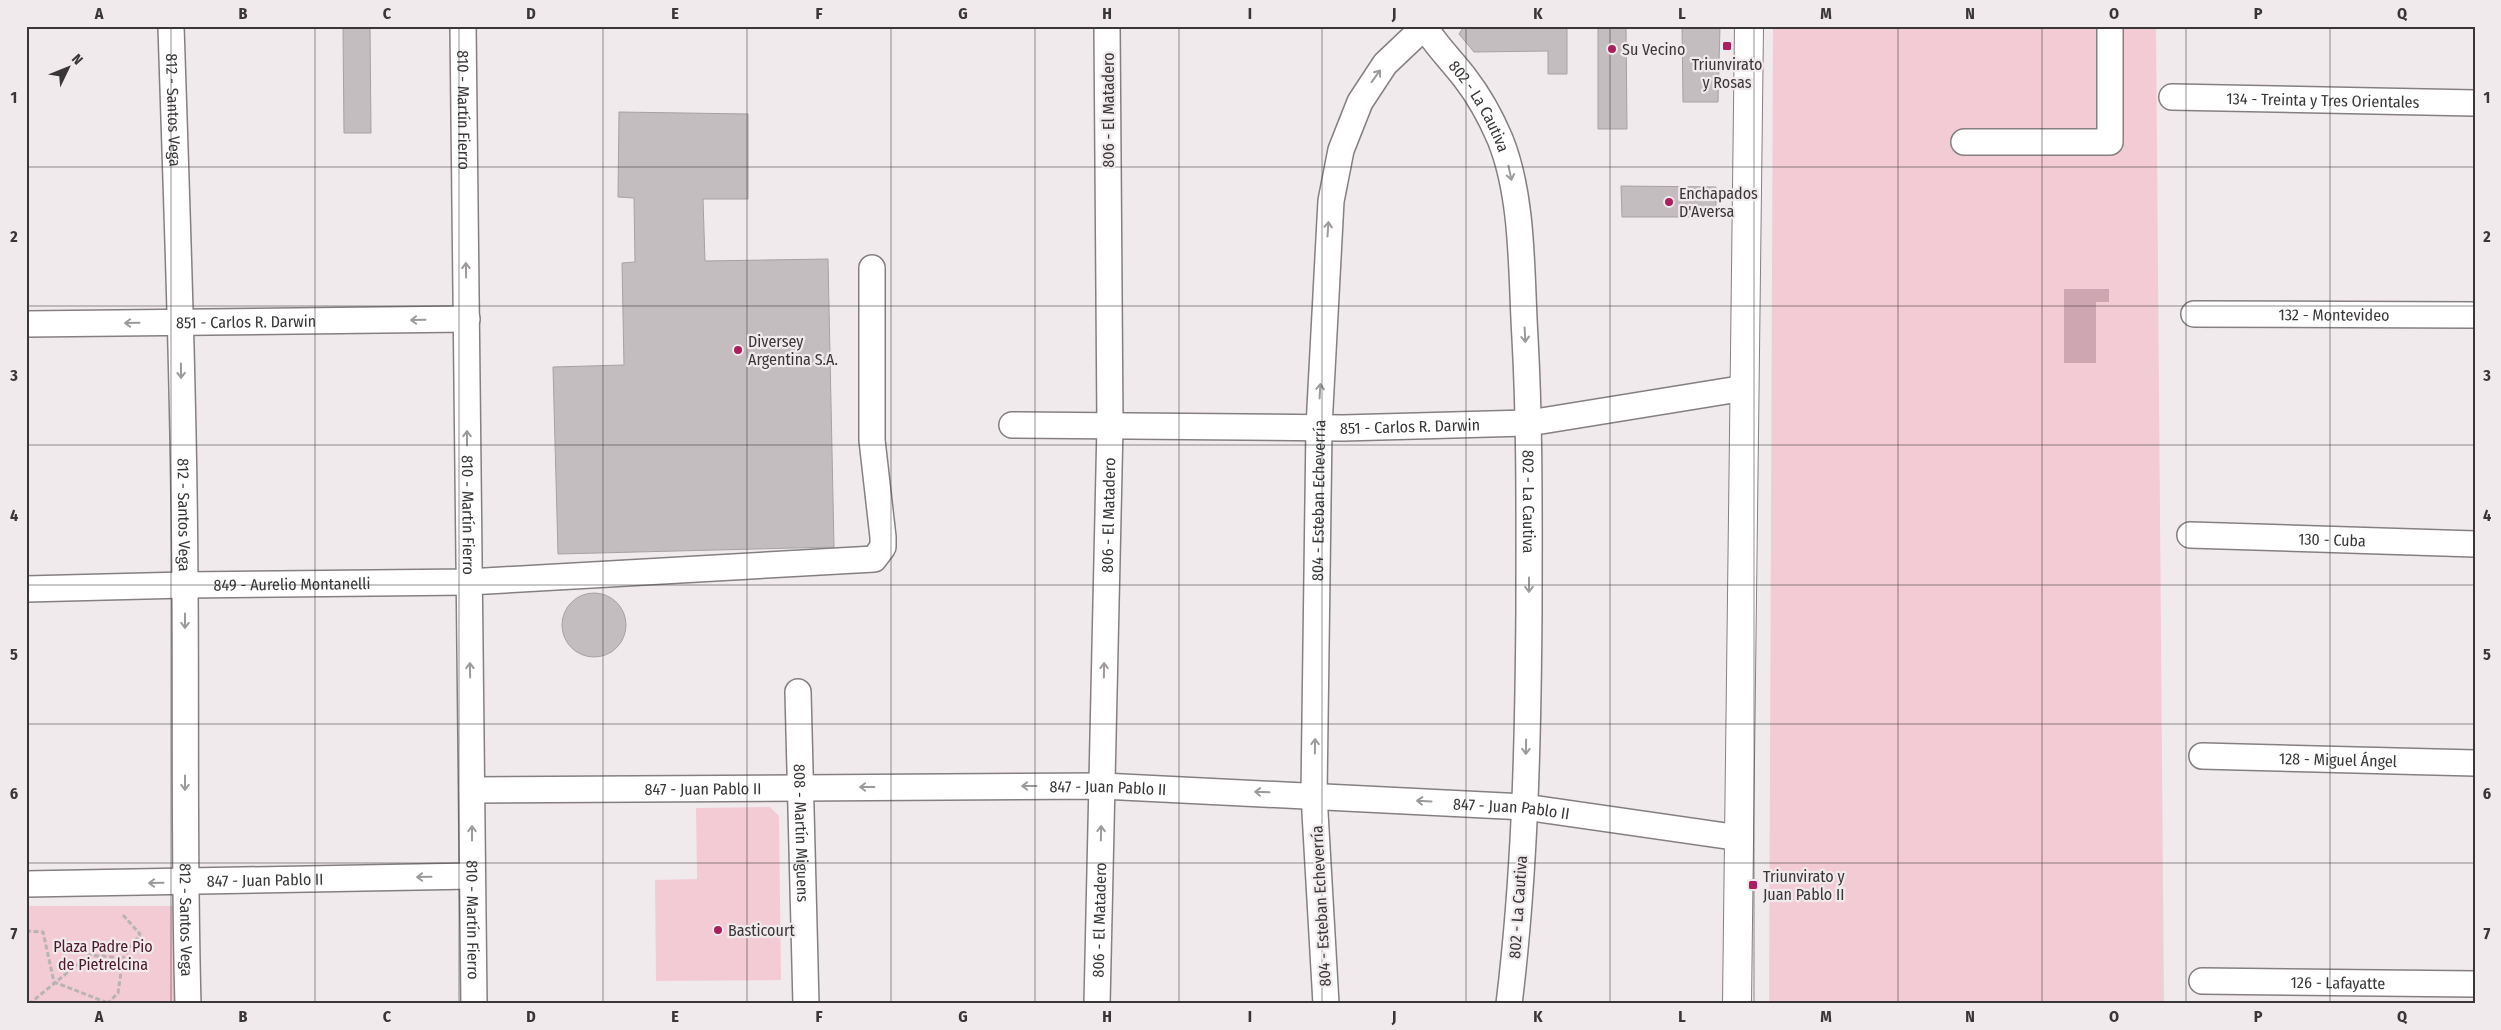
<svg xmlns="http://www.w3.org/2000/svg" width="2501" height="1030" font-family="'Fira Sans Condensed',sans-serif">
  <rect width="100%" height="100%" fill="#f1eaec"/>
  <path fill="#f3cbd5" d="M1773 26H2156L2164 1004H1769Z
    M770 807 779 816 781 980 656 981 655 880 697 879 696 808Z
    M26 906H179L180 1004H26Z"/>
  <path fill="#cea6b1" d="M2064 289H2109V302H2096V363H2064Z"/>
  <path fill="#c4bdbf" stroke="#a7a1a2" d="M1464 26H1567V74H1548V51L1474 52 1459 34Z
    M1598 26H1626L1627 129H1598Z
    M1682 26H1720L1718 102H1683Z
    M343 27H370L371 133H344Z
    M619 112 748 114V199H703L705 261 828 259 834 547 558 554 553 367 624 365 622 263 635 262 634 198 618 197Z
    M1621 186 1716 187V217H1622Z
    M562 625a32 32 0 1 1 64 0a32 32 0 1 1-64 0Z"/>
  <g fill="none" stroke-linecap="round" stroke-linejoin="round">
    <defs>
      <g id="minor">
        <path id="s1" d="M171 26C177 213 184 399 185 586 186 725 184 865 188 1004"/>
        <path id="s2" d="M463 26 474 1004"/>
        <path id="s3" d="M1424 26C1435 44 1452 61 1465 78 1479 96 1491 118 1500 139 1524 198 1521 275 1525 338 1530 429 1529 520 1529 611 1528 742 1525 874 1509 1004"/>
        <path id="s4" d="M2172 97 2475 103"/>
        <path d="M1964 142H2110V26"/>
        <path id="s5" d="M2194 314 2475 315"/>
        <path id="s6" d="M26 324 467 319"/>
        <path id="s7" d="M1012 425 1343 428 1529 423 1745 388"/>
        <path id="s8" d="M2190 535 2475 544"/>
        <path id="s9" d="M26 589 185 585 468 582 874 559 883 547V537L872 440V268"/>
        <path id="s10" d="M798 692 806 1004"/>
        <path id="s11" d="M2202 756 2475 763"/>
        <path id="s12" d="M472 790 1102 786 1525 807 1740 838"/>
        <path id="s13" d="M26 884 472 876"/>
        <path id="s14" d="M2202 981 2475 984"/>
        <path id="s15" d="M1097 1004 1110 426 1107 26"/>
        <path id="s16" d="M1326 1004 1314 795 1319 427 1331 201 1341 150 1360 102 1385 64 1424 27"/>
      </g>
      <path id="major" d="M1737 1004 1749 26"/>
    </defs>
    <use href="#minor" stroke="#857f81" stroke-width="28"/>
    <use href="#major" stroke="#857f81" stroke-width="30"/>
    <path stroke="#b9b3b5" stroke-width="3" stroke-dasharray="5 2.5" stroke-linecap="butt" d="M123 915 140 934 123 958
      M26 931 43 932 54 982 108 1003
      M29 1004 89 955 123 958 118 993 108 1003"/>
    <use href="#minor" stroke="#fff" stroke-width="25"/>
    <use href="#major" stroke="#fff" stroke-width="28"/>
  </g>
  <defs><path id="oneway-shaft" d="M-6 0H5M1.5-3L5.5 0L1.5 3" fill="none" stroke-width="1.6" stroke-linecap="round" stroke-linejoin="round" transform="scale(1.25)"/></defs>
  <g stroke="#9c9a9b">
    <use href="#oneway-shaft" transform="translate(1376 76) rotate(-54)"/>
    <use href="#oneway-shaft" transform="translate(1510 173) rotate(78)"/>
    <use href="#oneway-shaft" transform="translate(1328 229) rotate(-86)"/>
    <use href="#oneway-shaft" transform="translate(466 270) rotate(-91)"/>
    <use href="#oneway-shaft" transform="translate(418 320) rotate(179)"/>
    <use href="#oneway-shaft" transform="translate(132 323) rotate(179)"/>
    <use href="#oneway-shaft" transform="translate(1525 335) rotate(87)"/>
    <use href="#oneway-shaft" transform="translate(181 371) rotate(89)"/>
    <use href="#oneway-shaft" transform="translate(1320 391) rotate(-87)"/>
    <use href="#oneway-shaft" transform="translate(467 438) rotate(-90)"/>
    <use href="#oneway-shaft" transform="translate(1529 585) rotate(90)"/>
    <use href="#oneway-shaft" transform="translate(185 621) rotate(90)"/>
    <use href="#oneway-shaft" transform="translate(470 670) rotate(-91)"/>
    <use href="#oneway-shaft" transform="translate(1104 670) rotate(-89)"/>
    <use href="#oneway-shaft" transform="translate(1315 746) rotate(-89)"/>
    <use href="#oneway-shaft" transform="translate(1526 747) rotate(91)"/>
    <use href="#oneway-shaft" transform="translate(185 783) rotate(90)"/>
    <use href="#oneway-shaft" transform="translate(1029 786) rotate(180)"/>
    <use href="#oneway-shaft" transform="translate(867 787) rotate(180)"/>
    <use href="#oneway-shaft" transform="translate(1262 792) rotate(-178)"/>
    <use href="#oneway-shaft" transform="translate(1424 801) rotate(-177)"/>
    <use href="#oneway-shaft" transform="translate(472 833) rotate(-90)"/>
    <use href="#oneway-shaft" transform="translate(1101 833) rotate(-89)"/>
    <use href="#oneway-shaft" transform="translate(424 877) rotate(179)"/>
    <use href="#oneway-shaft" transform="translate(156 883) rotate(179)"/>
  </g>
  <path fill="none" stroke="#393637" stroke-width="1" stroke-opacity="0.55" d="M171 26V1004M315 26V1004M459 26V1004M603 26V1004M747 26V1004M891 26V1004M1035 26V1004M1179 26V1004M1322 26V1004M1466 26V1004M1610 26V1004M1754 26V1004M1898 26V1004M2042 26V1004M2186 26V1004M2330 26V1004M26 167H2475M26 306H2475M26 445H2475M26 585H2475M26 724H2475M26 863H2475"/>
  <g fill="#ac1f5e" stroke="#f1eaec" stroke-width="2">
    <rect x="1722" y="41" width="10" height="10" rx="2.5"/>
    <circle cx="1612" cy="49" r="5"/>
    <circle cx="1669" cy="202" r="5"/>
    <circle cx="738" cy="350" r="5"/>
    <rect x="1748" y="880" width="10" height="10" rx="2.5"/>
    <circle cx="718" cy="930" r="5"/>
  </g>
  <g text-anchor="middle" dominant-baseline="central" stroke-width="4.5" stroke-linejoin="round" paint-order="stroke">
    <g font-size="16" fill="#393637" stroke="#f1eaec" text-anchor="start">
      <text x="1622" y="49">Su Vecino</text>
      <text x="1727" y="64" text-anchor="middle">Triunvirato<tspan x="1727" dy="18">y Rosas</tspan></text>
      <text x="1679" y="193">Enchapados<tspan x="1679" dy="18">D'Aversa</tspan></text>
      <text x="748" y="341">Diversey<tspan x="748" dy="18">Argentina S.A.</tspan></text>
      <text x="1763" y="876">Triunvirato y<tspan x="1763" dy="18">Juan Pablo II</tspan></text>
      <text x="728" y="930">Basticourt</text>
    </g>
    <g font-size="16" fill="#393637" stroke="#f1eaec">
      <text stroke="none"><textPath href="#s4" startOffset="151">134 - Treinta y Tres Orientales</textPath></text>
      <text stroke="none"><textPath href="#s3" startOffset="98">802 - La Cautiva</textPath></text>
      <text stroke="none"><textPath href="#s1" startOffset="84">812 - Santos Vega</textPath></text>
      <text stroke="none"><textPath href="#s2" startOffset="84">810 - Martín Fierro</textPath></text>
      <text transform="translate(1108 110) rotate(-90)">806 - El Matadero</text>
      <text stroke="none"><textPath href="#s5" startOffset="140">132 - Montevideo</textPath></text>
      <text stroke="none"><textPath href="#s6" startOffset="220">851 - Carlos R. Darwin</textPath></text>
      <text stroke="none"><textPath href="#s7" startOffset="398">851 - Carlos R. Darwin</textPath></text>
      <text stroke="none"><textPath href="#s16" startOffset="504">804 - Esteban Echeverría</textPath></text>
      <text stroke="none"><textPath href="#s3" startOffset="502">802 - La Cautiva</textPath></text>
      <text stroke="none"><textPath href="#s1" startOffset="489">812 - Santos Vega</textPath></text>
      <text stroke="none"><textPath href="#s2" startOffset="489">810 - Martín Fierro</textPath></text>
      <text stroke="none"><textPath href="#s15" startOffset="489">806 - El Matadero</textPath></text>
      <text stroke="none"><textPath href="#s8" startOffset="142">130 - Cuba</textPath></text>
      <text stroke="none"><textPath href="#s9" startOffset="266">849 - Aurelio Montanelli</textPath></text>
      <text stroke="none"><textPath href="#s11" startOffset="136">128 - Miguel Ángel</textPath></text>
      <text stroke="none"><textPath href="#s12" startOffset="636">847 - Juan Pablo II</textPath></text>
      <text stroke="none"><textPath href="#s12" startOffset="231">847 - Juan Pablo II</textPath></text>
      <text stroke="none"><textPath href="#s12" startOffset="1040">847 - Juan Pablo II</textPath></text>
      <text stroke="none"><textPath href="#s10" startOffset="141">808 - Martín Miguens</textPath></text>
      <text stroke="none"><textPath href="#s13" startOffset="239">847 - Juan Pablo II</textPath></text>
      <text transform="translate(1321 906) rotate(-93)">804 - Esteban Echeverría</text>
      <text transform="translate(1518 907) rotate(-86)">802 - La Cautiva</text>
      <text stroke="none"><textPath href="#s1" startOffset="894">812 - Santos Vega</textPath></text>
      <text stroke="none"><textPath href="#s2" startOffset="894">810 - Martín Fierro</textPath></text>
      <text stroke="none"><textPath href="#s15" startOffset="84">806 - El Matadero</textPath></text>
      <text stroke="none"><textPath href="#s14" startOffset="136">126 - Lafayatte</textPath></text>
    </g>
    <g font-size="16" fill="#4b192b" stroke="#f1eaec">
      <text x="103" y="946">Plaza Padre Pio<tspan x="103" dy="18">de Pietrelcina</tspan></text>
    </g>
  </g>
  <rect width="2501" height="1030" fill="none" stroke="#f1eaec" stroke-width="55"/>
  <g transform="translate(68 68) rotate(47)" stroke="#f1eaec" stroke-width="4" paint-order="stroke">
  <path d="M0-4L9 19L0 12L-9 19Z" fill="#393637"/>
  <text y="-8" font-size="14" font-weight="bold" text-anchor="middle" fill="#393637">N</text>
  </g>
  <rect x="28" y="28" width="2446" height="974" fill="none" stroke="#393637" stroke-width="2"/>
  <g font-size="16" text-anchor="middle" font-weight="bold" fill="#393637">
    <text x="99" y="19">A</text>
    <text x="243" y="19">B</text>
    <text x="387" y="19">C</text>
    <text x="531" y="19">D</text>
    <text x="675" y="19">E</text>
    <text x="819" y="19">F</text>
    <text x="963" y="19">G</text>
    <text x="1107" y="19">H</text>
    <text x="1250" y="19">I</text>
    <text x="1394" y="19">J</text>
    <text x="1538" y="19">K</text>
    <text x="1682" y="19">L</text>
    <text x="1826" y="19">M</text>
    <text x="1970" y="19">N</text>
    <text x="2114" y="19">O</text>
    <text x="2258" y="19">P</text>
    <text x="2402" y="19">Q</text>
    <text x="14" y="103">1</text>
    <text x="2487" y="103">1</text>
    <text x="14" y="242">2</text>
    <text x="2487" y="242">2</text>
    <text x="14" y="381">3</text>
    <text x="2487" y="381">3</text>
    <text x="14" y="521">4</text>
    <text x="2487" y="521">4</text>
    <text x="14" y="660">5</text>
    <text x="2487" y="660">5</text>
    <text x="14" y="799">6</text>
    <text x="2487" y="799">6</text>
    <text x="14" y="939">7</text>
    <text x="2487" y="939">7</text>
    <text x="99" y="1022">A</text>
    <text x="243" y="1022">B</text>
    <text x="387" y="1022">C</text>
    <text x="531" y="1022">D</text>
    <text x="675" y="1022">E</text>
    <text x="819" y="1022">F</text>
    <text x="963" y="1022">G</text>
    <text x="1107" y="1022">H</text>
    <text x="1250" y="1022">I</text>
    <text x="1394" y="1022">J</text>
    <text x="1538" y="1022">K</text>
    <text x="1682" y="1022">L</text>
    <text x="1826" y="1022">M</text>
    <text x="1970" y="1022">N</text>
    <text x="2114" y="1022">O</text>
    <text x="2258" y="1022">P</text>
    <text x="2402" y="1022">Q</text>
  </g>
</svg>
